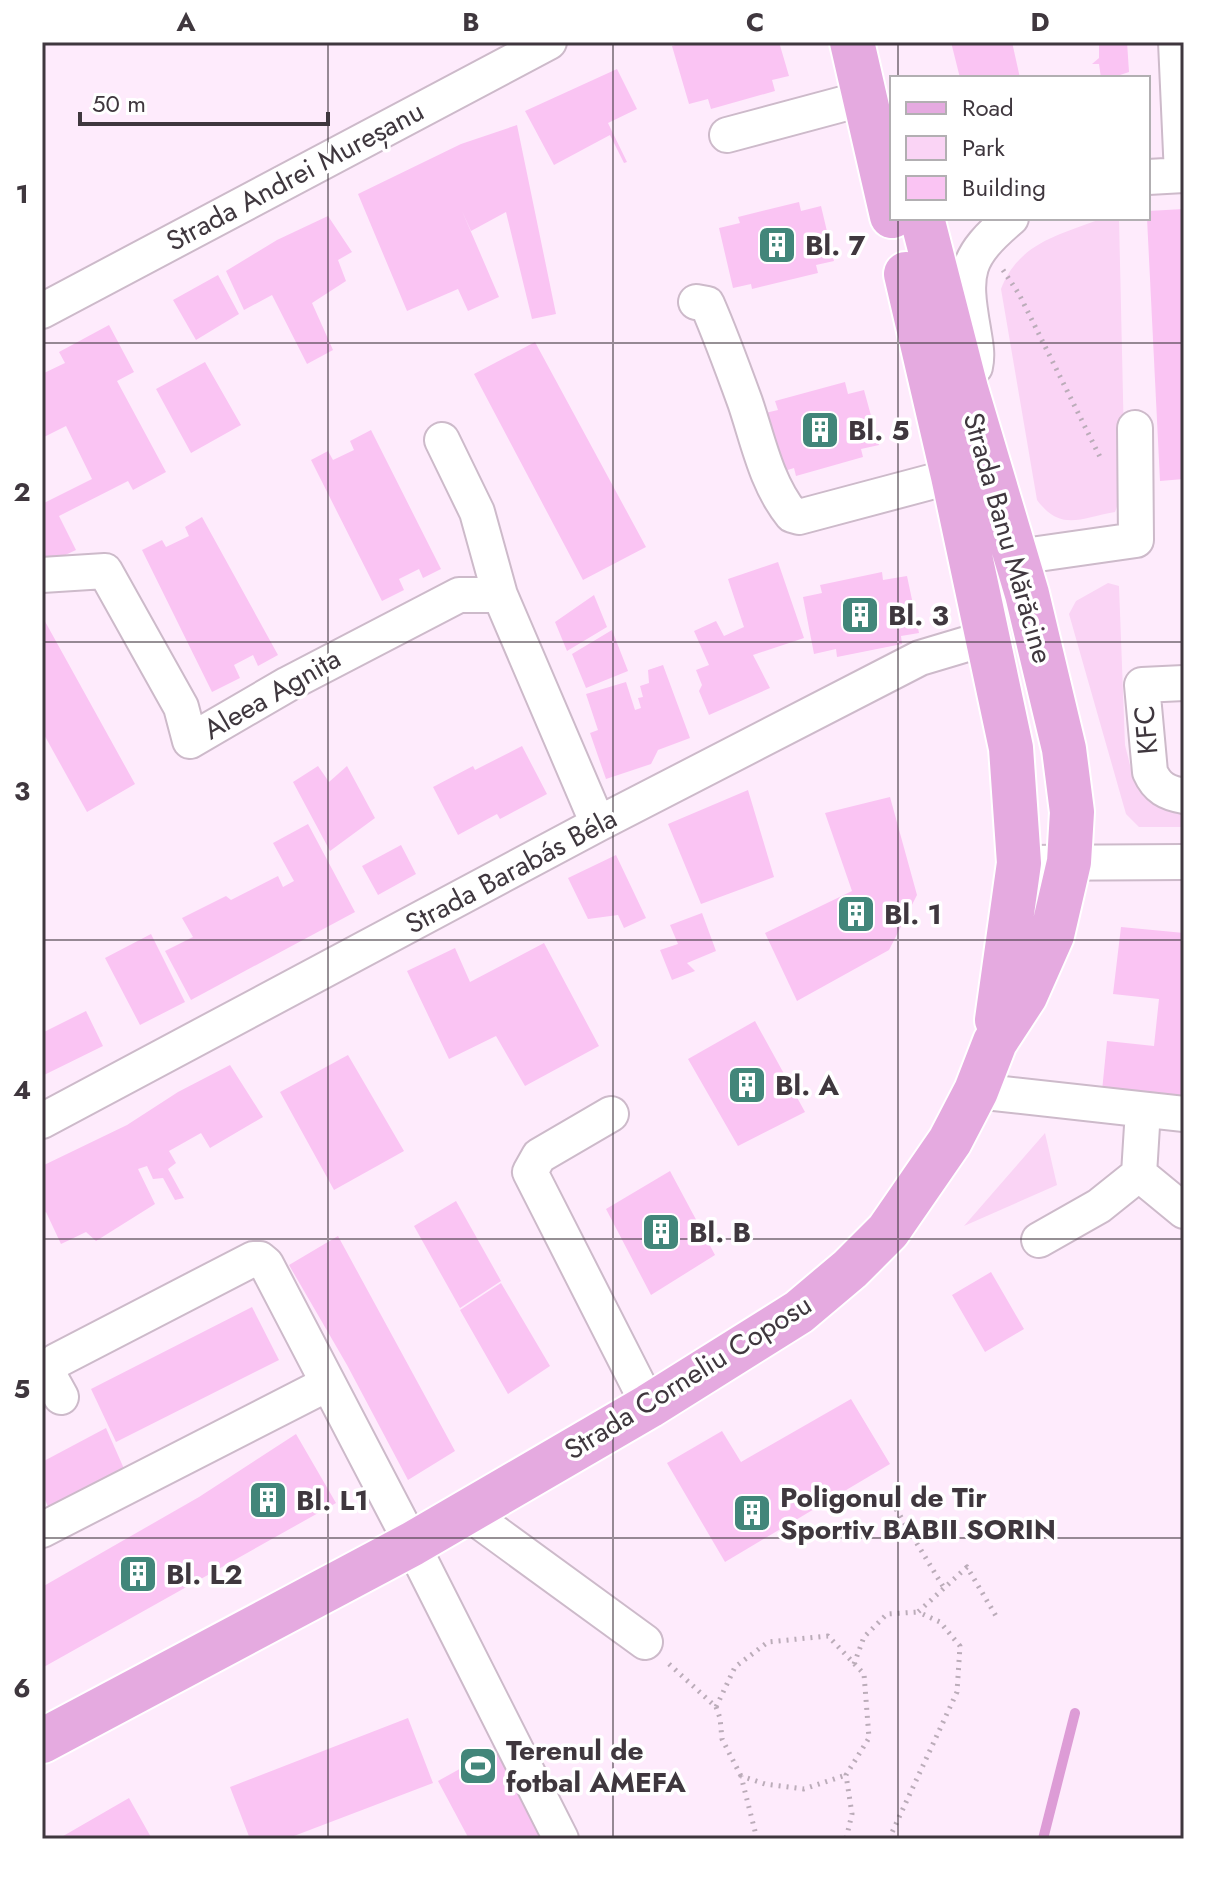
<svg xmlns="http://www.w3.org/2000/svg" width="1226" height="1881" font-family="Jost,sans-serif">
  <rect width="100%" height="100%" fill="#feebfc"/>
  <path fill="#fad4f5" d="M1103 218H1119L1125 486 1115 512C1080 518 1061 532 1037 500L1001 289C1019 242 1060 235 1103 218Z
    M1108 583 1119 586 1125 745 1134 781 1147 798 1160 808 1184 813V827H1139L1126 814 1069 614 1076 601Z
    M1045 1133 1057 1185 964 1226Z"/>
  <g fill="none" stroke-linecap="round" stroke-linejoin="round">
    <path stroke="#dd9cd6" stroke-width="10" d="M1043 1839 1075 1713"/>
  </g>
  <path fill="#fac4f3" d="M686 42H779L789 76 772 80 775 91 711 109 708 99 689 104 672 46Z
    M951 42H1012L1020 78H960Z
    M1099 42H1127L1129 72 1120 75 1121 78H1101L1099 64H1092L1099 58Z
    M617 69 637 109 608 123 627 162 624 163 610 135 554 165 525 111Z
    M517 125 556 314 532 319 506 212 471 231 462 211 499 297 468 311 458 289 407 311 358 194 461 144Z
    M799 202 801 211 821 206 834 261 816 265 818 273 752 289 751 284 733 288 719 228 740 223 738 217Z
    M1184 209V479L1160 481 1147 218 1148 211Z
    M328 216 352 252 338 260 346 281 312 303 333 350 307 364 272 295 244 310 226 271 277 240Z
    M218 275 239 314 196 340 173 300Z
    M109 325 134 372 117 381 166 472 133 490 128 481 59 516 76 550 48 563 42 551V504L92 479 66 426 42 438V374L65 363 59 352Z
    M535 342 646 547 583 580 474 374Z
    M205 362 241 425 191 453 156 389Z
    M845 382 848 394 864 390 879 445 861 449 863 457 796 476 794 468 778 473 761 414 778 410 775 401Z
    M371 430 441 569 423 578 419 569 399 579 404 590 382 601 311 460 328 451 333 460 354 450 350 441Z
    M202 517 278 655 258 666 253 655 234 665 240 678 212 692 142 550 162 540 166 547 189 536 185 527Z
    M778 562 804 638 753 655 770 688 709 715 699 691 702 685 696 670 709 665 694 631 716 621 724 636 744 627 728 579Z
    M882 572 883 580 907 576 919 633 901 636 902 644 837 657 836 649 814 654 803 597 822 593 820 585Z
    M594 595 607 627 567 651 555 622Z
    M42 616 135 784 87 812 42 731Z
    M612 630 628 671 586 688 572 654Z
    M663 665 690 738 658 750 651 764 606 779 590 733 598 730 586 694 626 682 635 710 641 708 638 698 643 697 640 686 649 683 648 670Z
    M522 746 547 794 500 819 497 814 458 835 433 787 473 766 475 770Z
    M318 766 329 782 347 766 375 818 330 851 293 782Z
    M748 790 774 877 701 904 668 824Z
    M890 797 917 895 889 950 797 1001 765 933 852 891 825 813Z
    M308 824 355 912 191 1000 165 951 193 937 182 918 226 896 231 900 278 876 283 887 294 881 273 843Z
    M401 845 416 874 378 895 362 866Z
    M616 855 646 918 624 928 618 915 588 919 568 878Z
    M702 913 716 951 687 963 695 971 672 980 660 950 678 944 670 925Z
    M1121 927 1184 933V1099L1102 1091 1107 1041 1154 1046 1159 999 1113 994Z
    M151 934 185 1002 140 1025 105 958Z
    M544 943 599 1046 525 1086 496 1036 449 1059 407 971 455 948 470 982Z
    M86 1011 103 1046 42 1076V1033Z
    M755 1021 805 1112 738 1146 688 1059Z
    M348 1055 404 1151 334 1190 280 1092Z
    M230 1065 263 1117 210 1148 201 1133 169 1151 176 1163 168 1169 184 1198 175 1200 163 1178 153 1179 147 1166 138 1169 155 1204 96 1241 86 1232 61 1244 46 1212 42 1214V1166L127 1125 178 1092Z
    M670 1171 715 1255 651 1295 606 1209Z
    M456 1201 501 1281 460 1308 414 1226Z
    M338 1236 455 1451 408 1480 347 1365 289 1265Z
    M991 1272 1024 1329 985 1352 952 1295Z
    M501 1283 550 1366 508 1394 460 1310Z
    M252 1307 279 1360 116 1442 91 1389Z
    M851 1399 890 1464 725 1562 667 1463 722 1431 741 1462Z
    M106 1428 129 1480 54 1520 42 1493V1462Z
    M296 1434 336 1503 42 1668V1587L199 1497Z
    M408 1718 433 1783 286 1839H250L230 1787Z
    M501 1746 550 1839H469L438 1781Z
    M129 1798 152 1839H58Z"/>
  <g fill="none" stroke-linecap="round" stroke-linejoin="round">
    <defs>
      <path id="minor" d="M1176 42 1182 175
        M727 135 865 98
        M1148 177 1184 175
        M696 302 707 304C721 336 733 369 745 402 758 440 766 483 792 515L799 517 953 476
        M42 311 549 42
        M975 367C978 354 975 342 973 329 963 272 965 257 1011 218
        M442 440 477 512 500 595
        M1017 557 1136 540 1135 428
        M42 575 105 571 181 707 190 741 288 684 459 595H500L598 824
        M1184 683 1142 685 1150 772C1157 788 1167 793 1184 796
        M1019 863 1184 862
        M976 1091 1184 1114
        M611 1114 539 1156 530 1172 649 1406
        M42 1121 598 824 920 658 987 638
        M1139 1174 1184 1211
        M1039 1240 1099 1206 1139 1174 1143 1110
        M61 1397 50 1377V1368L56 1361 253 1259H260L266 1264 412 1544 561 1839
        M468 1513 645 1642
        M42 1530 327 1384"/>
      <path id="major" d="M852 42 892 216
        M906 274 953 476 1011 748 1019 863 997 1020
        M42 1741 412 1544 649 1406 799 1312 850 1269 888 1231 950 1141 976 1091 995 1042 1025 996 1052 935 1069 862 1072 812 1064 749 1027 594 966 389 922 218"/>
    </defs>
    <use href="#minor" stroke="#cdbaca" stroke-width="38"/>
    <use href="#major" stroke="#fff" stroke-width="48"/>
    <path stroke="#bbacb9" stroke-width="5" stroke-dasharray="2 6" stroke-linecap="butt" d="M1003 270 1019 294 1101 459
      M896 1509 944 1588
      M669 1664 716 1707 735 1667 768 1642 828 1636 864 1674 869 1738 846 1775 852 1814 846 1839
      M854 1664 864 1637 887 1614 918 1612
      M716 1707 720 1718 722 1739 741 1776
      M757 1839 741 1776 765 1784 804 1789 846 1775
      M889 1839 957 1692 960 1646 940 1622 918 1612 967 1567 996 1616"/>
    <use href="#minor" stroke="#fff" stroke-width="34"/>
    <use href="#major" stroke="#e5aae0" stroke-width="44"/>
  </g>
  <path fill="none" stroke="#3f373e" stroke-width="2" stroke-opacity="0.55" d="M328 42V1839M613 42V1839M898 42V78M898 218V1839M42 343H1184M42 642H1184M42 940H1184M42 1239H1184M42 1538H1184"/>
  <defs>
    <symbol id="building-square" viewBox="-11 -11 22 22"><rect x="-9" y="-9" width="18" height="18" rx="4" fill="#42867a" stroke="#fff"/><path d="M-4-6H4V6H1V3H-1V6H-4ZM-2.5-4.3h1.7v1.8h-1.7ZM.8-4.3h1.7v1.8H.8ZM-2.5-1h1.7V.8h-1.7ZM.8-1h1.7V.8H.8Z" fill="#fff"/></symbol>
    <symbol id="stadium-square" viewBox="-11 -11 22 22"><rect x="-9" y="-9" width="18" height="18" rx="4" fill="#42867a" stroke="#fff"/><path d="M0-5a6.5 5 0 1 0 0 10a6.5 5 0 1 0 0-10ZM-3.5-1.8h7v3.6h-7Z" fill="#fff"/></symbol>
  </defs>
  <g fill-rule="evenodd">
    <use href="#building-square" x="755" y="223" width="44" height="44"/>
    <use href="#building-square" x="798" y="408" width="44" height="44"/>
    <use href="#building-square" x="838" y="593" width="44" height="44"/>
    <use href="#building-square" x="834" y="892" width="44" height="44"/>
    <use href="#building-square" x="725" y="1063" width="44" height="44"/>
    <use href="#building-square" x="639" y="1210" width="44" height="44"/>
    <use href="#building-square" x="246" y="1478" width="44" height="44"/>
    <use href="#building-square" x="730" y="1491" width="44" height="44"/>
    <use href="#building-square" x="116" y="1552" width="44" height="44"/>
    <use href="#stadium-square" x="456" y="1744" width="44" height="44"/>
  </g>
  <g text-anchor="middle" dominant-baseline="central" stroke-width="7" stroke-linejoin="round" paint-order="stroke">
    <g font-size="28" fill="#3f373e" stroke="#fff">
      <text transform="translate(295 176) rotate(-28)">Strada Andrei Mureșanu</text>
      <text transform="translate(1008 538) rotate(74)">Strada Banu Mărăcine</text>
      <text transform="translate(272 694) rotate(-30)">Aleea Agnita</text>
      <text transform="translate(1146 730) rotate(-95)">KFC</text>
      <text transform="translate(511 871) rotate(-28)">Strada Barabás Béla</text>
      <text transform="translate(688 1377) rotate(-32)">Strada Corneliu Coposu</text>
    </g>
    <g font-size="28" font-weight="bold" fill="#3f373e" stroke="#fff" text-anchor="start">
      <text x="805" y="245">Bl. 7</text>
      <text x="848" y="430">Bl. 5</text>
      <text x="888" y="615">Bl. 3</text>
      <text x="884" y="914">Bl. 1</text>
      <text x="775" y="1085">Bl. A</text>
      <text x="689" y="1232">Bl. B</text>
      <text x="780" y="1497">Poligonul de Tir<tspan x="780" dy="32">Sportiv BABII SORIN</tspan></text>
      <text x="296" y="1500">Bl. L1</text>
      <text x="166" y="1574">Bl. L2</text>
      <text x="506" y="1750">Terenul de<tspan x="506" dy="32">fotbal AMEFA</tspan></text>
    </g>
  </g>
  <rect width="1226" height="1881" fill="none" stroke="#ffffff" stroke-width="88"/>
  <rect x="890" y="76" width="260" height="144" fill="#ffffff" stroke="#b2afb2" stroke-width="2"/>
  <rect x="906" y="102" width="40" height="12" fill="#e5aae0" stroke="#b2afb2" stroke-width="2"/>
  <text x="962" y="116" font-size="24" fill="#3f373e">Road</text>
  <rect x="906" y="136" width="40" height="24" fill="#fad4f5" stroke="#b2afb2" stroke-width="2"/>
  <text x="962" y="156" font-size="24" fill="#3f373e">Park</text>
  <rect x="906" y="176" width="40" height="24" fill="#fac4f3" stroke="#b2afb2" stroke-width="2"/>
  <text x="962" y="196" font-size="24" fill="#3f373e">Building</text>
  <path d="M80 112v12h248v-12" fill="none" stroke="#3f373e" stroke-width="4"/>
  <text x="92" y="112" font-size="24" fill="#3f373e" stroke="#ffffff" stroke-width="6" paint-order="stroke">50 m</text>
  <rect x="44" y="44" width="1138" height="1793" fill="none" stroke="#3f373e" stroke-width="3"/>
  <g font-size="26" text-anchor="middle" font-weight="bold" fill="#3f373e">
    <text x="186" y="31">A</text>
    <text x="471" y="31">B</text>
    <text x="755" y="31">C</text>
    <text x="1040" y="31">D</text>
    <text x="22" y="203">1</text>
    <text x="22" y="501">2</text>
    <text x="22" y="800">3</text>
    <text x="22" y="1099">4</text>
    <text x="22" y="1398">5</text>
    <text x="22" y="1697">6</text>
  </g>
</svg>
